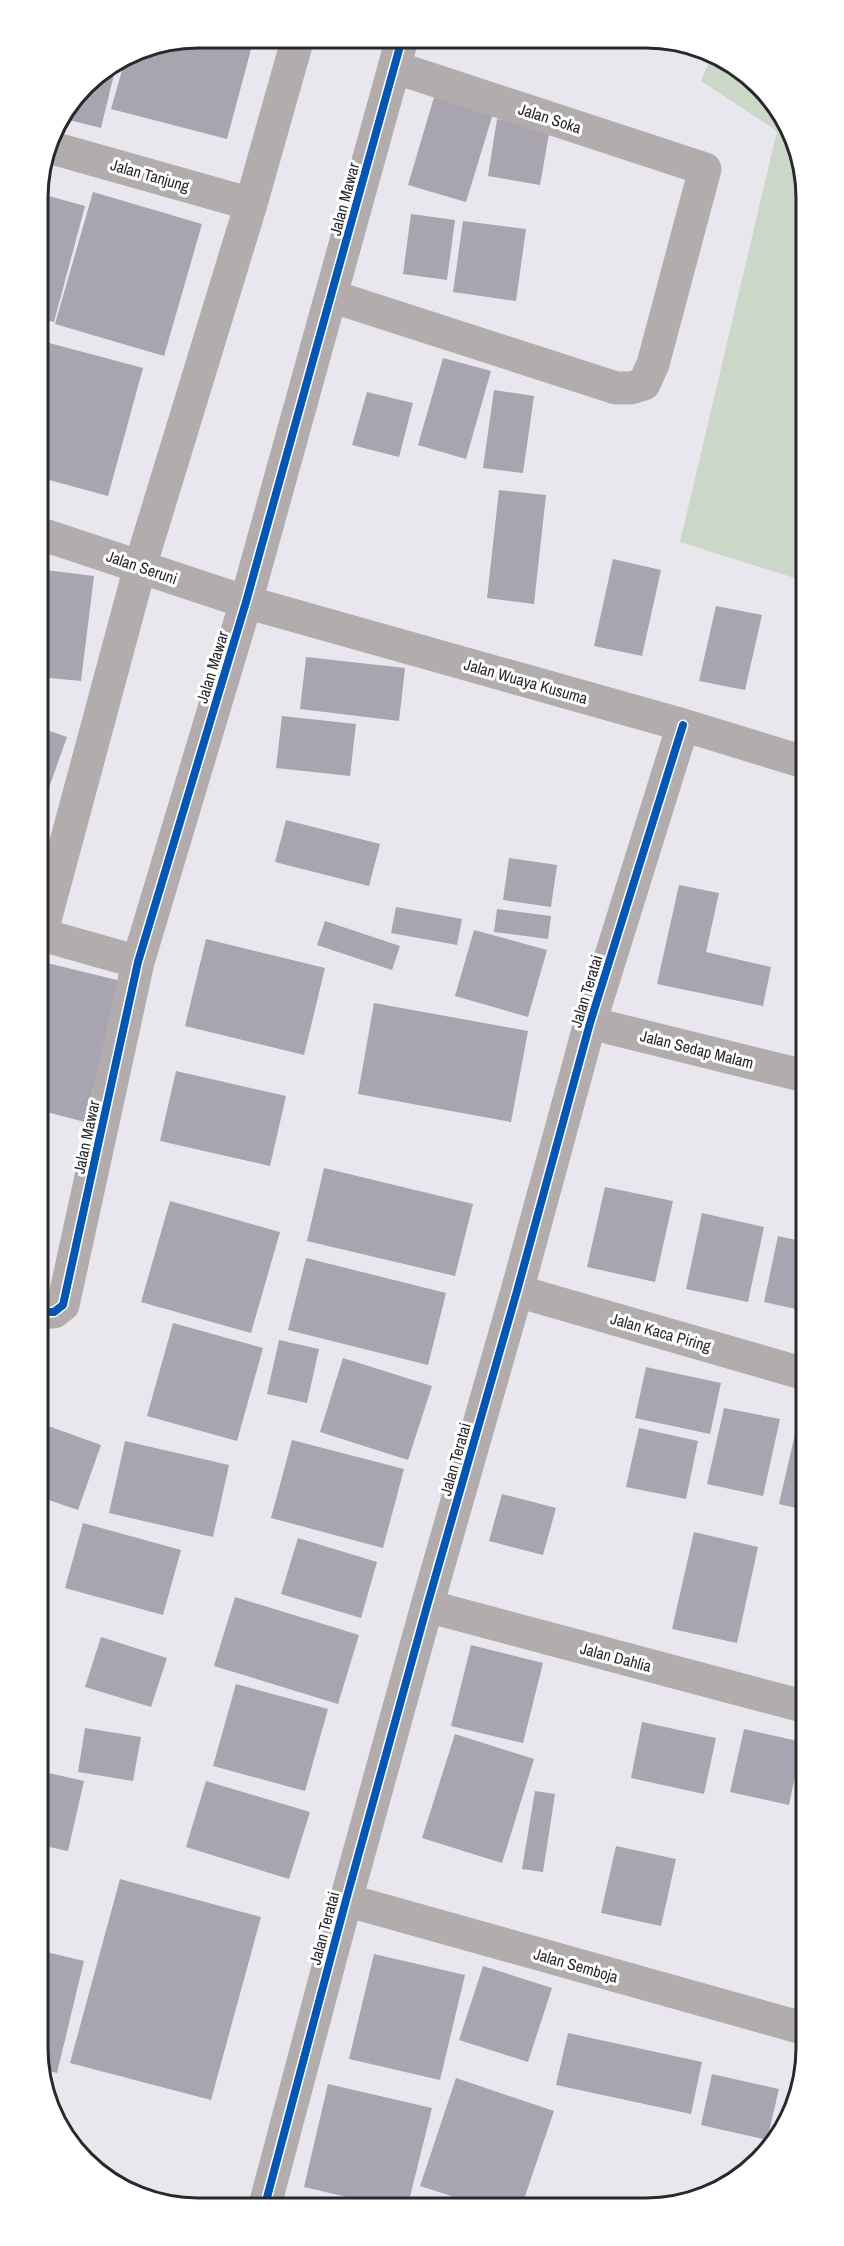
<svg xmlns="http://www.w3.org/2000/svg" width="844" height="2246" font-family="'Archivo Narrow',sans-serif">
  <rect width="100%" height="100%" fill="#e9e7ee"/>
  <path fill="#cbd8c7" d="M711 58 759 84 803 166 804 581 680 542 777 131 701 81Z"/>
  <path fill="#a8a4b0" d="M198 38H254L227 139 111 109 126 56 137 50Z
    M117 62 101 128 61 118 92 77Z
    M437 87 496 104 466 202 408 185Z
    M497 119 550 128 540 185 488 176Z
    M93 192 202 224 164 356 55 324Z
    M38 193 85 206 54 322 38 318Z
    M411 214 455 220 447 280 403 274Z
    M463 221 526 229 516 301 453 292Z
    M38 340 143 368 108 496 38 477Z
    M443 358 491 371 466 459 418 445Z
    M494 390 534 396 523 473 483 468Z
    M367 392 413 403 399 457 352 445Z
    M499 490 546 495 534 604 487 598Z
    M613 559 661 570 642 656 594 646Z
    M38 569 94 576 81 681 39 677Z
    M716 606 762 615 745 690 699 681Z
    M306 657 405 668 399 721 300 709Z
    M282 716 356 724 350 776 276 768Z
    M39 727 67 737 39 816Z
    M286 820 380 844 369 886 275 862Z
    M509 858 557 865 551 907 503 900Z
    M679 885 719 893 706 952 771 967 763 1006 657 984Z
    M396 907 462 919 457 945 391 933Z
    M497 909 551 916 548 939 494 932Z
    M325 921 400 946 392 970 317 945Z
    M474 930 547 950 528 1017 455 996Z
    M206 939 325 968 304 1055 185 1026Z
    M39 961 121 981 85 1122 39 1110Z
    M374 1003 528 1031 511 1122 358 1094Z
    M176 1071 286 1096 270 1166 160 1141Z
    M324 1168 473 1204 455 1276 307 1241Z
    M605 1187 673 1201 655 1282 587 1267Z
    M170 1201 280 1232 251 1333 141 1302Z
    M702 1213 764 1227 748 1302 686 1289Z
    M778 1236 805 1242V1311L764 1302Z
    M306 1258 446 1293 428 1365 288 1330Z
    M173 1323 263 1348 237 1441 147 1416Z
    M279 1340 319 1349 307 1403 267 1394Z
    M343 1358 432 1386 408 1460 320 1432Z
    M646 1367 721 1383 710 1434 635 1418Z
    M724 1408 780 1419 763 1496 707 1484Z
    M798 1421 805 1422V1510L779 1504Z
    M40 1423 101 1445 78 1510 40 1497Z
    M639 1428 698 1441 686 1499 626 1487Z
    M292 1440 404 1469 383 1548 271 1518Z
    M125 1441 229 1465 213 1537 109 1513Z
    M502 1494 556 1508 543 1555 489 1541Z
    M83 1523 181 1550 163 1615 65 1588Z
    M694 1532 758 1547 737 1643 672 1629Z
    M298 1538 377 1562 361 1618 281 1594Z
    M235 1597 359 1635 338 1704 214 1666Z
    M101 1637 167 1658 151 1707 85 1687Z
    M471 1645 543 1663 523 1743 451 1726Z
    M236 1684 328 1709 305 1791 213 1766Z
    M642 1722 716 1738 704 1794 631 1778Z
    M85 1728 141 1737 133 1781 78 1772Z
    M744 1729 802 1742 789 1805 730 1792Z
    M455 1734 534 1759 502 1863 422 1838Z
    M40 1771 84 1781 68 1851 40 1845Z
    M206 1781 310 1812 289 1879 186 1847Z
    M535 1791 555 1794 543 1872 522 1869Z
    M616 1846 676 1859 661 1926 601 1913Z
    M120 1879 261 1917 211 2100 70 2063Z
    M42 1951 84 1961 57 2073 41 2069Z
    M374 1954 465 1975 440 2080 349 2059Z
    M483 1966 552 1988 528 2062 459 2040Z
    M568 2033 702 2062 691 2114 556 2085Z
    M712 2074 779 2089 767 2140 701 2125Z
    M456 2078 554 2111 522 2205H479L420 2186Z
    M328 2084 432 2108 408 2205H381L304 2187Z"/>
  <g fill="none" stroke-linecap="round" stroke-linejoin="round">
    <path stroke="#b2acad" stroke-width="33" d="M49 147 251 204
      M331 296 616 388H631L644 384 653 364 705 169 394 67
      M38 533 246 602 683 725 804 762
      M39 934 138 962
      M41 935 140 567 251 204 298 38
      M590 1023 805 1076
      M517 1291 805 1374
      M40 1312H54L63 1305 138 962 246 602 402 39
      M427 1606 806 1707
      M346 1900 806 2029
      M265 2205 346 1900 427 1606 517 1291 590 1023 683 725"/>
    <defs>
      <path id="cycleway" d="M40 1312H54L63 1305 138 962 246 602 402 39
        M265 2205 346 1900 427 1606 517 1291 590 1023 683 725"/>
    </defs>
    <use href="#cycleway" stroke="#fff" stroke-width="11"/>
    <use href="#cycleway" stroke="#0057b8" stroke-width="8"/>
  </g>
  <g text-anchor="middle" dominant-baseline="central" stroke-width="6" stroke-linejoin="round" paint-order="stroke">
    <g font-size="16" fill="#29282d" stroke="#fff">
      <text transform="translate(550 118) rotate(18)">Jalan Soka</text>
      <text transform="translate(150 175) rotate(16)">Jalan Tanjung</text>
      <text transform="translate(344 199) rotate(-75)">Jalan Mawar</text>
      <text transform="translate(142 567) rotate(19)">Jalan Seruni</text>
      <text transform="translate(212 667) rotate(-73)">Jalan Mawar</text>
      <text transform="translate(526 681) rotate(16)">Jalan Wuaya Kusuma</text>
      <text transform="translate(586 991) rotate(-73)">Jalan Teratai</text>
      <text transform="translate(697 1049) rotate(14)">Jalan Sedap Malam</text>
      <text transform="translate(86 1137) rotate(-78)">Jalan Mawar</text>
      <text transform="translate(661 1332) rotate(16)">Jalan Kaca Piring</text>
      <text transform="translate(455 1459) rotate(-74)">Jalan Teratai</text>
      <text transform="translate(616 1657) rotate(15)">Jalan Dahlia</text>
      <text transform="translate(324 1928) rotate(-75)">Jalan Teratai</text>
      <text transform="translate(576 1965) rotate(16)">Jalan Semboja</text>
    </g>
  </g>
  <path d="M0 0H844V2246H0ZM198 48H646A150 150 0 0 1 796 198V2048A150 150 0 0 1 646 2198H198A150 150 0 0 1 48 2048V198A150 150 0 0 1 198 48Z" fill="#fff" fill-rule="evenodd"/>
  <path fill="none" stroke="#29282d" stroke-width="3" d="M198 48H646A150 150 0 0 1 796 198V2048A150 150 0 0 1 646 2198H198A150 150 0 0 1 48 2048V198A150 150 0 0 1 198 48Z"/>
</svg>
